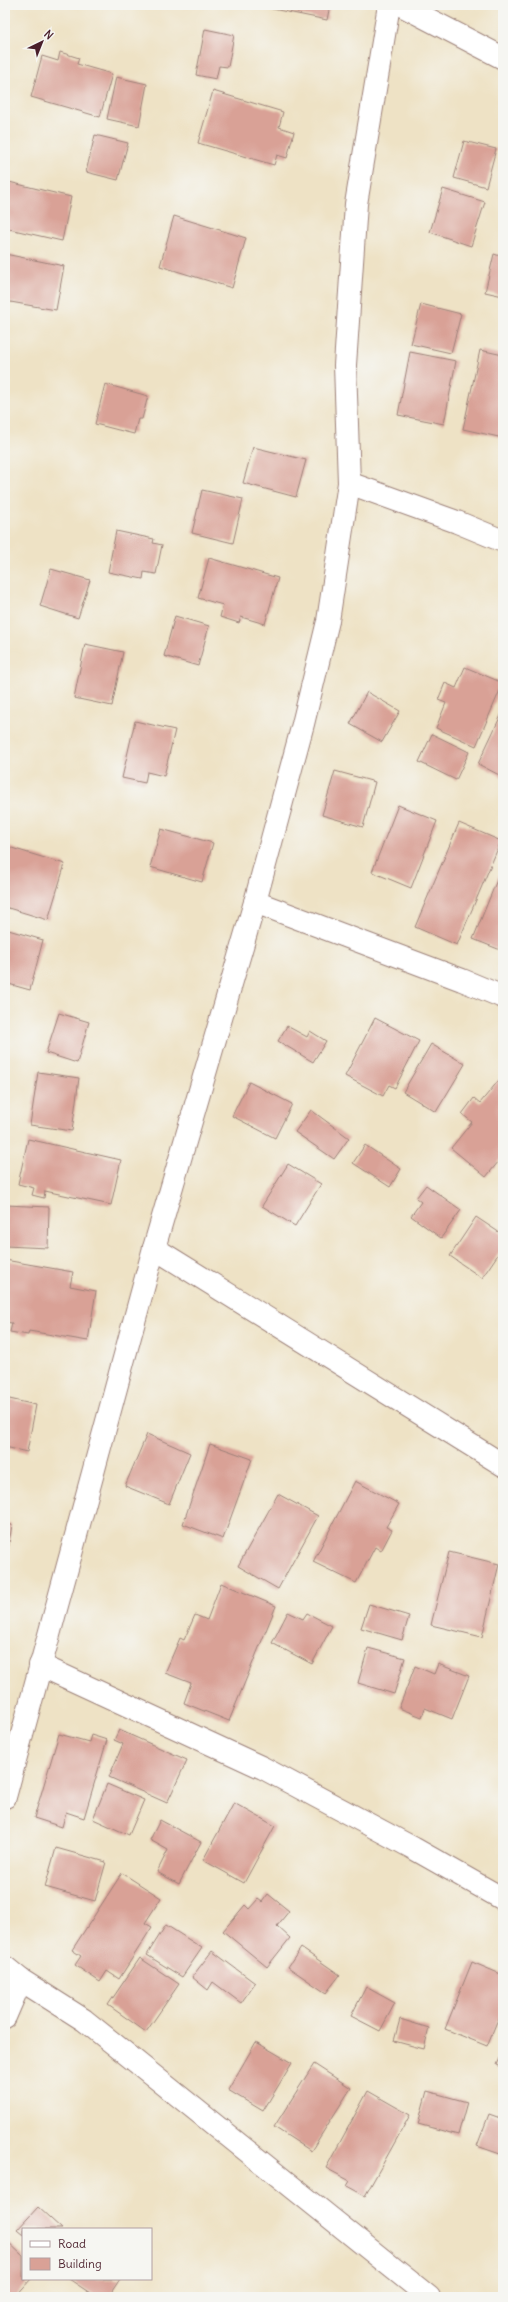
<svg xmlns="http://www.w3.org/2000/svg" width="508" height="2302" font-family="Delius,sans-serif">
<rect width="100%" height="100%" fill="#f6f6f2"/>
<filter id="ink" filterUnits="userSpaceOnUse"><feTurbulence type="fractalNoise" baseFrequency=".025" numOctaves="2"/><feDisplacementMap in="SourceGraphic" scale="8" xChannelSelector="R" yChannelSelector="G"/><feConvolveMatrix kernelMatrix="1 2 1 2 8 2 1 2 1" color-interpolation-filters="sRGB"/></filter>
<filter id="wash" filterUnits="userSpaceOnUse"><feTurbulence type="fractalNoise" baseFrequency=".012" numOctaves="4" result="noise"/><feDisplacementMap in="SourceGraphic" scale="16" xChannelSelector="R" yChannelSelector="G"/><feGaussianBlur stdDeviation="0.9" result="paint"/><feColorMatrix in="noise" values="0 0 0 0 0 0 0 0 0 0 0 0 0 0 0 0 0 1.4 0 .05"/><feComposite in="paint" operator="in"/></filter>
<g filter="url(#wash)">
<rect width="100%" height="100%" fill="#eee2c5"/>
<g id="blocks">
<g fill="#d9a196">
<polygon points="263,5 330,5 327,20 263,7"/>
<polygon points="205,29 234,35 228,67 219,66 216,79 196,75"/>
<polygon points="60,52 79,58 77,64 112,74 100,117 31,97 42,56 58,61"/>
<polygon points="116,77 147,84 139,126 107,119"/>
<polygon points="213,91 283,112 279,127 294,132 287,158 277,155 274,165 198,143"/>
<polygon points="95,135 128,143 118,180 86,172"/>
<polygon points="464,141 496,149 486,187 454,178"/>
<polygon points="5,181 71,197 62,241 5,228"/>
<polygon points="443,189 485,202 471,246 430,232"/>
<polygon points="174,216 246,238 232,288 160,266"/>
<polygon points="5,254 64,266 56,310 5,301"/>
<polygon points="494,254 503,257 503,296 485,292"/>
<polygon points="421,304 461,314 451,353 411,344"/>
<polygon points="480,350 503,355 503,438 463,429"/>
<polygon points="410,352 456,361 444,424 398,415"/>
<polygon points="105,384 148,396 142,419 138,419 134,434 95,424"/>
<polygon points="253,447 306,460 296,497 243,483"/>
<polygon points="202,490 243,499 233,543 192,533"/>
<polygon points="116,531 154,539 153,543 162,545 156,574 144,572 143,579 108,572"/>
<polygon points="209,558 278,578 265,624 241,617 239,623 220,617 223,605 198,598"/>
<polygon points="51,569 90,580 78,618 40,606"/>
<polygon points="175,616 209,626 198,666 164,656"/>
<polygon points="85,644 123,652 112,706 74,698"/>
<polygon points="465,667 503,683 476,746 436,728 446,703 438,700 445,683 456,688"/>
<polygon points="367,692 400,711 382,742 350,724"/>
<polygon points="503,711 503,777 478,764"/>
<polygon points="135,721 175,730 164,776 147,772 145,783 122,778"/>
<polygon points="432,734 469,752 456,780 419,762"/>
<polygon points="335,771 375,782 363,827 322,815"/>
<polygon points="398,805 437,821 411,888 372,872"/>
<polygon points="459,823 501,841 457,945 415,927"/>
<polygon points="161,829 213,843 202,882 150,867"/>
<polygon points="5,846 65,864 48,920 5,907"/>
<polygon points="503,865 503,951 473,939"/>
<polygon points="5,929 43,940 30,990 5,983"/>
<polygon points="59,1013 89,1022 77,1063 46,1053"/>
<polygon points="375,1018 419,1041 395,1088 389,1085 383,1096 345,1076"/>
<polygon points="287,1026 307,1037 310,1031 326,1041 313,1062 278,1041"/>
<polygon points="431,1044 465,1064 436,1112 403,1092"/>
<polygon points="38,1072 79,1078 72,1131 30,1125"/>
<polygon points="499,1080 503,1084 503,1156 486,1177 451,1148 472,1122 462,1114 474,1098 480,1103"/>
<polygon points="249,1082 292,1104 275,1138 232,1116"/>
<polygon points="311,1110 349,1138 334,1159 295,1132"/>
<polygon points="28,1139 121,1160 111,1205 45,1191 44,1198 32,1195 34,1188 18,1184"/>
<polygon points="365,1145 401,1169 390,1187 353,1163"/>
<polygon points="288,1164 321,1184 295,1226 262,1206"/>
<polygon points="426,1185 461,1210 441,1238 411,1216 421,1202 416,1198"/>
<polygon points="6,1205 49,1207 48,1248 5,1246"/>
<polygon points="476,1217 503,1235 503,1247 482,1278 450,1256"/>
<polygon points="5,1260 73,1272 70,1286 96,1291 88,1341 29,1331 28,1335 10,1332 12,1323 5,1322"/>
<polygon points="5,1398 36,1405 27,1452 5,1447"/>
<polygon points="147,1434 190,1453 169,1504 125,1486"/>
<polygon points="210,1444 252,1459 223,1539 183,1524"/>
<polygon points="355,1481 399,1504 386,1527 392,1530 381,1551 375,1547 356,1583 313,1562"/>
<polygon points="278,1494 318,1516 278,1589 238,1566"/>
<polygon points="5,1523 12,1525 6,1562 5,1562"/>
<polygon points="449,1552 499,1564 482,1637 431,1625"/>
<polygon points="221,1583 276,1606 229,1721 184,1703 191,1683 165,1673 180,1638 184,1640 195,1615 207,1620"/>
<polygon points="369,1604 409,1616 402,1640 361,1628"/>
<polygon points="288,1612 303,1619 307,1613 332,1626 312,1664 272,1643"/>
<polygon points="368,1648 405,1658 394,1694 358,1683"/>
<polygon points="438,1664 469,1676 452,1719 425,1708 422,1717 399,1708 415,1666 434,1674"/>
<polygon points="119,1730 187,1760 167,1803 109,1777 123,1744 114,1740"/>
<polygon points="59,1734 89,1742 91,1735 107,1740 84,1818 66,1812 62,1827 34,1818"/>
<polygon points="107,1784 144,1800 129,1835 93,1819"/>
<polygon points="234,1803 275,1826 244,1883 203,1860"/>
<polygon points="160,1820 201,1842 179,1884 157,1872 168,1850 150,1840"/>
<polygon points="56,1848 106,1862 95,1901 45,1887"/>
<polygon points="122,1873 161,1898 145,1923 152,1927 119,1979 107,1971 100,1982 75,1965 81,1956 72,1950"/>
<polygon points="268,1894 289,1911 277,1926 290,1938 267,1967 223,1931 245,1905 249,1909 258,1899 262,1902"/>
<polygon points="166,1925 202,1948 182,1977 147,1955"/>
<polygon points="301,1948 340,1975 326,1993 288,1967"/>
<polygon points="212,1951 255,1983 241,2003 213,1982 208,1990 192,1977"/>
<polygon points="140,1958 179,1984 146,2032 108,2005"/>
<polygon points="472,1962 503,1975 503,2018 502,2021 498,2019 487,2046 445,2029"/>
<polygon points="366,1987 395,2003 380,2031 351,2016"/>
<polygon points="400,2019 429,2028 424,2049 394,2041"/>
<polygon points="256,2042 292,2063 263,2111 228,2090"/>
<polygon points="503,2051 503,2068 497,2065"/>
<polygon points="314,2064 351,2088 311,2151 274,2127"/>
<polygon points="368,2091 410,2115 365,2196 347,2186 350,2181 326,2168"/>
<polygon points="427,2091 467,2102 458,2135 418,2124"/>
<polygon points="489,2114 503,2119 503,2155 477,2146"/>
<polygon points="38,2207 62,2229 23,2229 23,2235 17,2230"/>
<polygon points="5,2239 23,2256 23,2279 31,2279 15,2297 5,2297"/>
<polygon points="69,2279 120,2279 108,2297 96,2297"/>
</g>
</g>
</g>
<g filter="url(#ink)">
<use href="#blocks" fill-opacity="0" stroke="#9c8078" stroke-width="1"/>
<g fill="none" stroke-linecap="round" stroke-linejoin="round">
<g stroke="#9c8078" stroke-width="24">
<g id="minor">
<polyline points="401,5 503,58"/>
<polyline points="349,483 457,522 503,541"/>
<polyline points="255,902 462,980 503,997"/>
<polyline points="154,1248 503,1465"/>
<polyline points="40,1665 263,1768 413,1848 503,1899"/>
<polyline points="5,1797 154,1248 255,902 303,724 328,621 349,483 345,365 356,204 389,5"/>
<polyline points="5,1967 21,1980 84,2020 429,2297"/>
<polyline points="5,2017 21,1980"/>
</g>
</g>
<use href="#minor" stroke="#fff" stroke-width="22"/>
</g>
</g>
<rect width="508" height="2302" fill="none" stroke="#f6f6f2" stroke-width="20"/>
<rect x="22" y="2228" width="130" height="52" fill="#f6f6f2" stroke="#b1a0a2"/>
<rect x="30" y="2241" width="20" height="6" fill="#ffffff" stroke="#b1a0a2"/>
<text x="58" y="2248" font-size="12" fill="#4a1f2b">Road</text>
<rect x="30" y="2258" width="20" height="12" fill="#d9a196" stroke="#b1a0a2"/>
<text x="58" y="2268" font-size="12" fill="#4a1f2b">Building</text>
<g transform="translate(42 42) rotate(43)" stroke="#f6f6f2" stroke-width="3" paint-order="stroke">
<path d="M0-3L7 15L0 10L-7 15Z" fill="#4a1f2b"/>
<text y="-6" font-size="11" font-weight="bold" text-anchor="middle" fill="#4a1f2b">N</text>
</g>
</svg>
